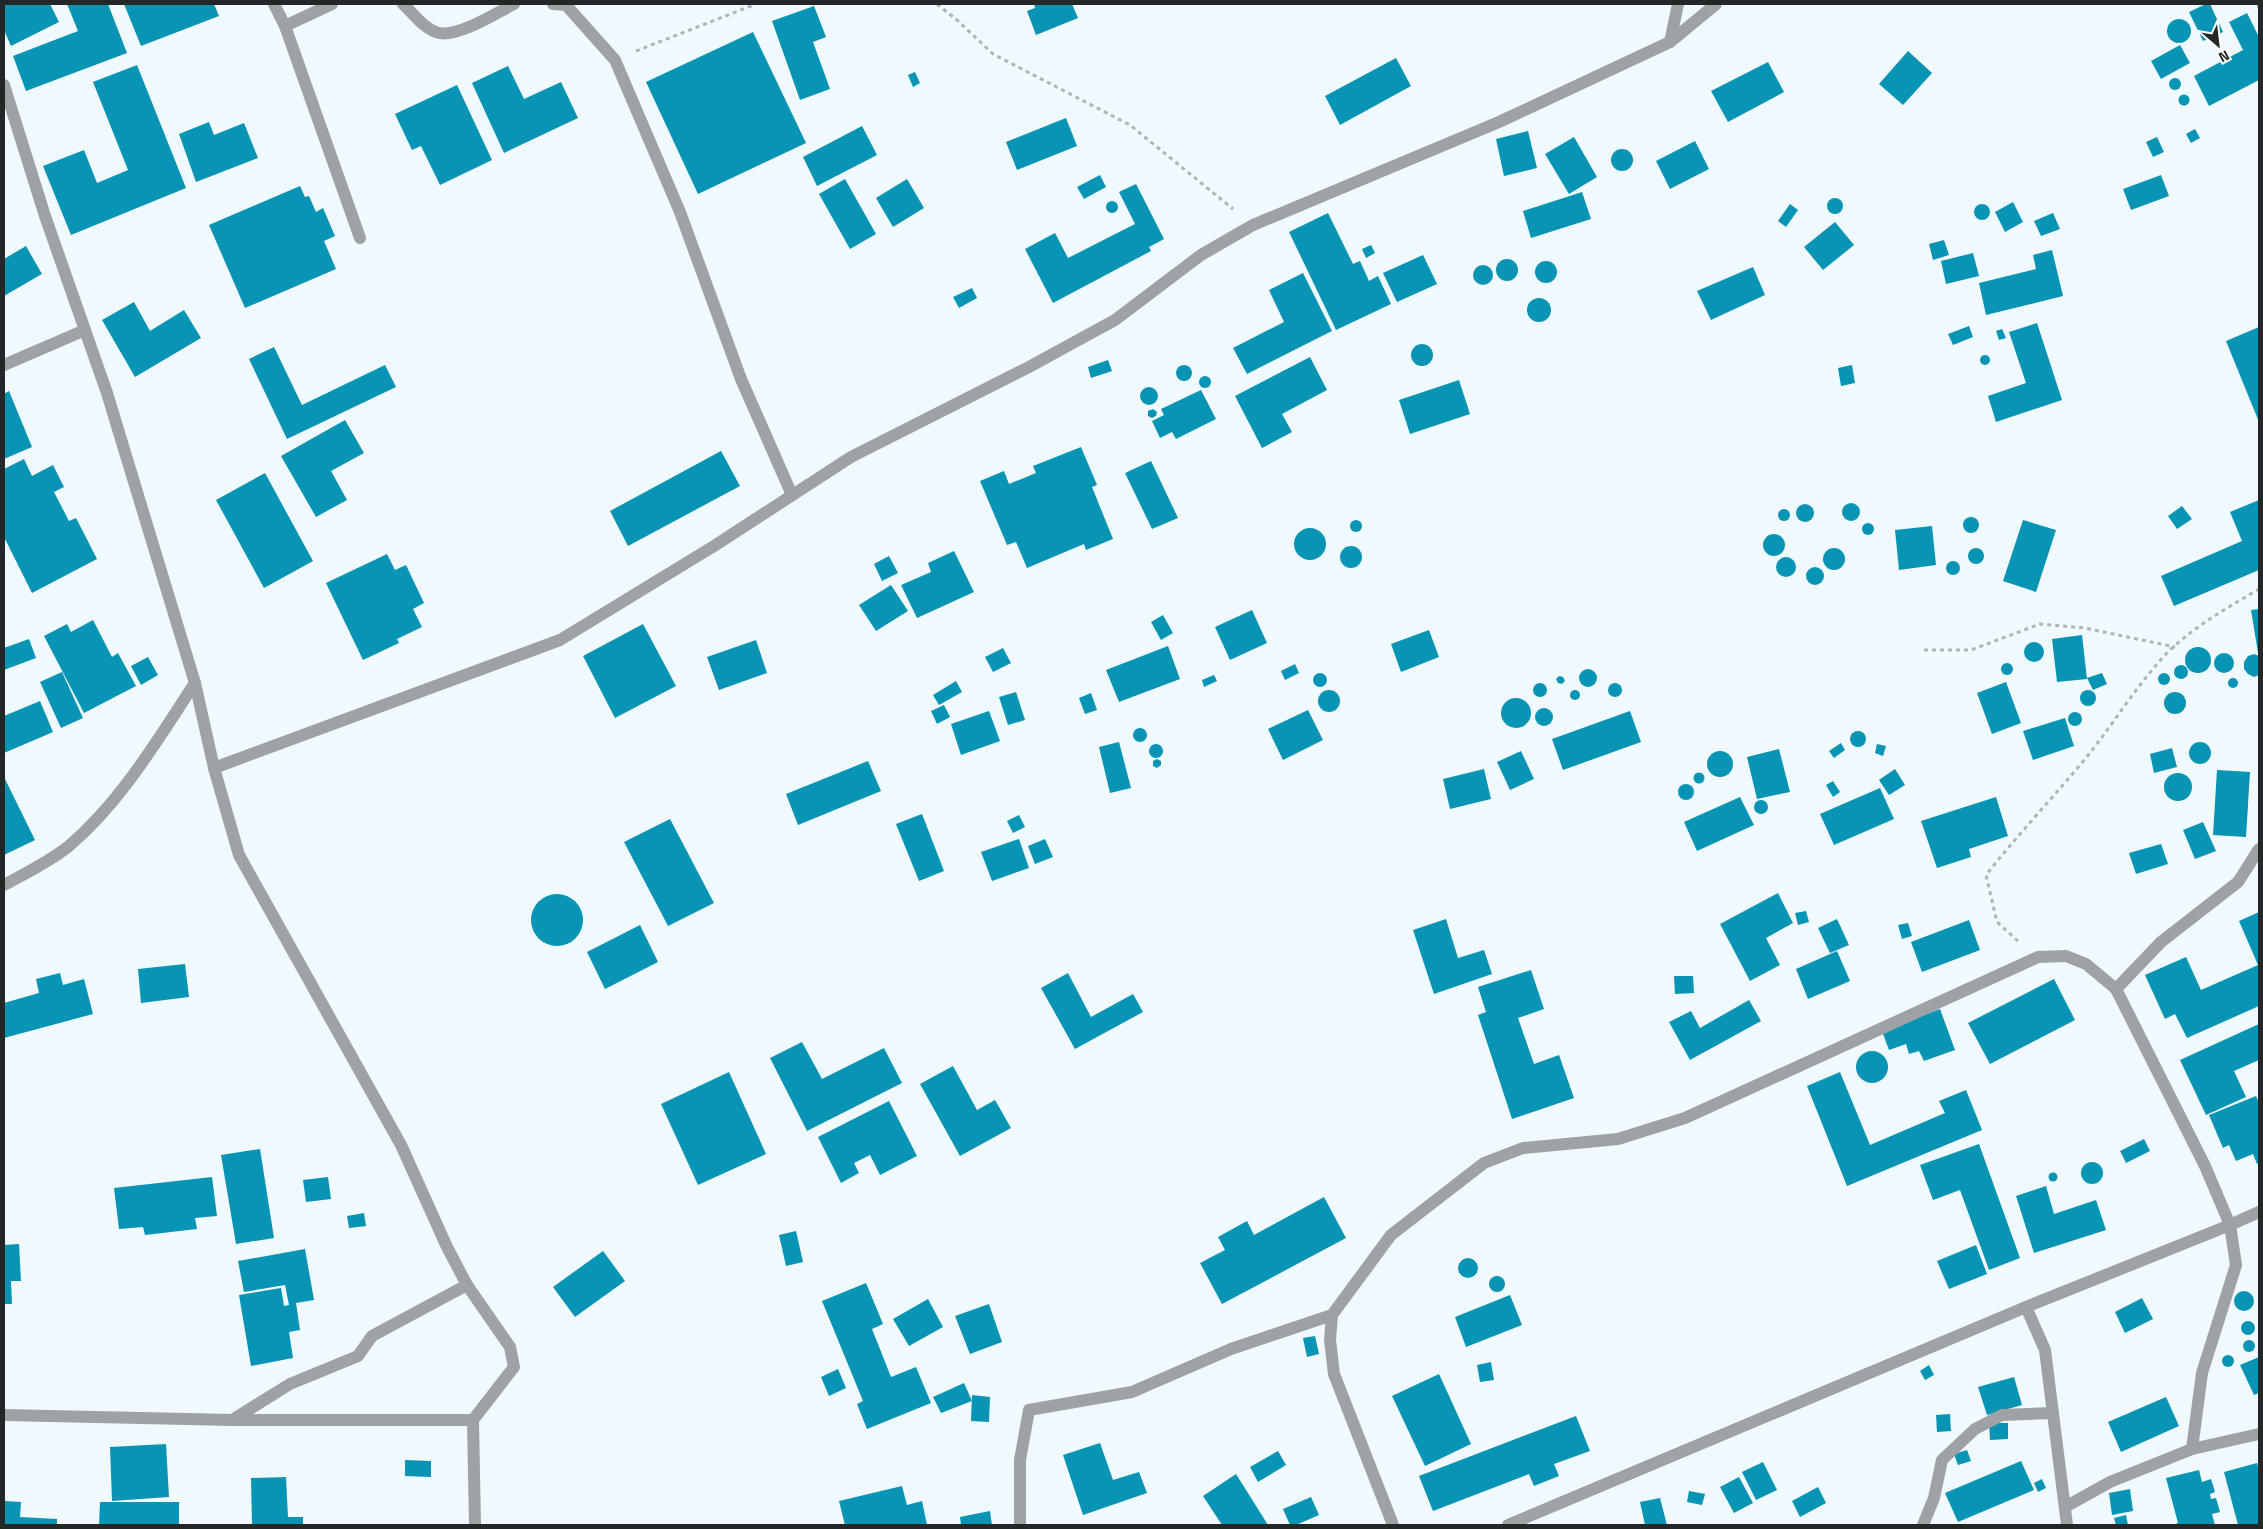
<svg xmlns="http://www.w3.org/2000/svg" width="2263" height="1529" font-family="'Titillium Web',sans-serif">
<rect width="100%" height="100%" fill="#f0f9fd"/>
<g fill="#0894b4">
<polygon points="4,4 50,4 59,22 11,46 4,30"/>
<polygon points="67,4 108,4 127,53 26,91 13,56 78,31"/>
<polygon points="124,4 214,4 219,16 141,46"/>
<polygon points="1034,4 1072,4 1078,18 1036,35 1027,11 1035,8"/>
<polygon points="2206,4 2210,4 2223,32 2203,41 2189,12"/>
<polygon points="814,6 826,37 813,42 830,89 800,100 772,21"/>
<polygon points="2247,13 2259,37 2259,80 2209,106 2194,76 2243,50 2229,22"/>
<circle cx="2179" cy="31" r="12"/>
<polygon points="753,32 806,143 698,194 646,82"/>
<polygon points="2180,45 2190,63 2161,79 2151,61"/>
<polygon points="1908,51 1932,73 1903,105 1879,84"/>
<polygon points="1396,58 1411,86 1340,125 1325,96"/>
<polygon points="1768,62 1784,92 1728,122 1711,91"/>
<polygon points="137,65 186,188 71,235 43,166 84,150 97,183 128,170 93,82"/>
<polygon points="508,66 524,99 561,82 578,118 504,153 472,83"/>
<polygon points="915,72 920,83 913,87 908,75"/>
<circle cx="2175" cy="84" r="6"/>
<polygon points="457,85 492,160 440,185 421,146 412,150 395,114"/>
<circle cx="2184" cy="100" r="5.5"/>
<polygon points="1066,118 1077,146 1017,170 1006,142"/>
<polygon points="209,122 214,135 244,123 258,158 196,182 179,134"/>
<polygon points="862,126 877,155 817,186 803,157"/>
<polygon points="2195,129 2200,138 2191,143 2186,134"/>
<polygon points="1528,131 1537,168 1504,176 1496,139"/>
<polygon points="1574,137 1597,177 1569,194 1545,154"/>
<polygon points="2157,137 2164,152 2153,157 2146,142"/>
<polygon points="1695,141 1709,169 1670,189 1656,161"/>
<circle cx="1622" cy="160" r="11"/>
<polygon points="1100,175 1106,187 1084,199 1077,187"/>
<polygon points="2161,175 2169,196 2131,210 2123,189"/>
<polygon points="845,179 876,234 850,249 819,194"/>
<polygon points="907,179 924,208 893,227 876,198"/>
<polygon points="1136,184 1164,239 1149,247 1151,251 1053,303 1025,249 1055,233 1068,258 1135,224 1119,192"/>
<polygon points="300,186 305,197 309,196 316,212 323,208 335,236 324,241 336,269 245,308 209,225"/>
<polygon points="1582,192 1591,219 1531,238 1523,211"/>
<circle cx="1835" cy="206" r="8"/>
<circle cx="1112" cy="207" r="6"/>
<polygon points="2013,202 2023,222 2005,232 1995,212"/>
<polygon points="1790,204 1798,210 1786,227 1778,221"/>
<circle cx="1982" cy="212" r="8"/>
<polygon points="1328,213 1353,264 1360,261 1369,281 1378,276 1391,304 1336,330 1289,232"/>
<polygon points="2053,213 2060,229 2041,236 2034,221"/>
<polygon points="1835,222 1854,245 1823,270 1804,247"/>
<polygon points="1944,240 1949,255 1933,260 1929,244"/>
<polygon points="1371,245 1375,253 1366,258 1362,249"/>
<polygon points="26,246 42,274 4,296 4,259"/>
<polygon points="2052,250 2063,296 1986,315 1979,283 2036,269 2033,255"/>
<polygon points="1973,253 1979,276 1946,284 1941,261"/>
<polygon points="1423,255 1437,284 1397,302 1383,273"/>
<circle cx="1507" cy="270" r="11"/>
<circle cx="1546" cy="272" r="11"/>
<circle cx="1483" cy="275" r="10"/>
<polygon points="1753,267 1765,295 1711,320 1697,291"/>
<polygon points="1303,273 1332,331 1247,374 1233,348 1284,322 1269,290"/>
<polygon points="972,288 977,298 959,308 953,297"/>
<circle cx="1539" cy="310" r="12"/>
<polygon points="134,302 150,331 184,310 201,338 135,377 102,320"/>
<polygon points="2037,323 2062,400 1996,422 1988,396 2026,383 2009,332"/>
<polygon points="1969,326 1973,337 1953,345 1948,334"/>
<polygon points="2259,327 2259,422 2226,341"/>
<polygon points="2002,329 2006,338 1999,340 1996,331"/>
<circle cx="1422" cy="355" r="11"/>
<polygon points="274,347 302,405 385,365 396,387 287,439 249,359"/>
<circle cx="1985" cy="360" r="5"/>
<polygon points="1310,357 1327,390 1282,414 1292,432 1262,448 1235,396"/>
<polygon points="1108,360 1112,371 1091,378 1088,367"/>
<polygon points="1852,365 1855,383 1841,386 1838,368"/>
<circle cx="1184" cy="373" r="8"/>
<circle cx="1205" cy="382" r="6"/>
<polygon points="1459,380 1470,414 1410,434 1399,400"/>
<circle cx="1149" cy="396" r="9"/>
<polygon points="1201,390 1216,419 1176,439 1172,432 1160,438 1152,421 1164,415 1161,409"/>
<polygon points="9,391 32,447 4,459 4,394"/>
<polygon points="1153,409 1157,412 1156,416 1152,418 1148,416 1148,411"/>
<polygon points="345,420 364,453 331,471 347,500 316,517 281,456"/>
<polygon points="1081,447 1097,485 1092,487 1113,539 1086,550 1084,544 1027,568 1016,542 1007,545 980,481 1004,471 1009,484 1036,473 1033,466"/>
<polygon points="721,451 740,486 628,546 610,511"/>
<polygon points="24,459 32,476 53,465 64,487 54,492 69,521 76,518 97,559 32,593 4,537 4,469"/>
<polygon points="1151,461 1178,518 1152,529 1125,473"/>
<polygon points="265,473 313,561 264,588 216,500"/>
<polygon points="2259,500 2259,570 2174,606 2161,576 2242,541 2230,512"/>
<circle cx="1851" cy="512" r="9"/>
<circle cx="1805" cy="513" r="9"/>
<polygon points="2182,506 2192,519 2177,529 2168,516"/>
<circle cx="1784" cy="515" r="6"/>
<circle cx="1971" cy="525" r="8"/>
<circle cx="1356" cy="526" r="6"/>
<polygon points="2023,520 2056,530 2036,592 2003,581"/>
<circle cx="1868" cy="529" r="6"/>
<polygon points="1932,526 1936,565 1899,570 1895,530"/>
<circle cx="1310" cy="544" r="16"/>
<circle cx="1774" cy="545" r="11"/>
<circle cx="1351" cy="557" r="11"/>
<circle cx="1976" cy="556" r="8"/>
<circle cx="1834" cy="559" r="11"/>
<polygon points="954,551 974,592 917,618 901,585 931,572 928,563"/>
<polygon points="387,554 395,570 406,565 424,603 413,609 422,627 397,639 399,643 363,660 326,583"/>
<polygon points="889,556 898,573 882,581 874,564"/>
<circle cx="1786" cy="567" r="10"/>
<circle cx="1953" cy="568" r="7"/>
<circle cx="1815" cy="576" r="9"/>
<polygon points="891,585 908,611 876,631 859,605"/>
<polygon points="2259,609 2259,653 2258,653 2251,610"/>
<polygon points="1252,610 1267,643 1230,660 1215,627"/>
<polygon points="1163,615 1173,633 1161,640 1151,622"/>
<polygon points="93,620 112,657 118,653 136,686 84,713 44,636 67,624 71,632"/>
<polygon points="643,624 676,686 615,718 583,656"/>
<polygon points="1429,630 1439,657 1401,672 1391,644"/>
<polygon points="2082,635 2087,679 2057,682 2052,639"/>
<polygon points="29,639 36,658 4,670 4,648"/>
<polygon points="756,640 767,673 719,690 707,657"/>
<circle cx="2034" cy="652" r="10"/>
<polygon points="1168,646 1180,679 1119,702 1106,670"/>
<circle cx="2198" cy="660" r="13"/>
<polygon points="1003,648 1011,663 993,672 985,657"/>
<circle cx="2224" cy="663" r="10"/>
<polygon points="2254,654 2259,656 2259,675 2254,677 2248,674 2244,669 2244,662 2248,656"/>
<polygon points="148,657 158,675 141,685 131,666"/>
<circle cx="2007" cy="669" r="6"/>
<polygon points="1295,664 1299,673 1285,680 1281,671"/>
<circle cx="2181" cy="672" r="7"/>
<circle cx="1588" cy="678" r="9"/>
<polygon points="62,672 83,718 61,728 40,682"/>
<circle cx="2164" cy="679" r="6"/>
<polygon points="2102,673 2107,684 2093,690 2087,678"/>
<circle cx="1320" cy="680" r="7"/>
<polygon points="1214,675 1217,681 1204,687 1202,680"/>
<polygon points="1559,676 1563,677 1565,681 1562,684 1558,683 1556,679"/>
<circle cx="2233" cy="683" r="5"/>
<polygon points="956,681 962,692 939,705 933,695"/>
<polygon points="2006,682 2021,723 1992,734 1977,693"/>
<circle cx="1615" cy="690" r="7"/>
<circle cx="1540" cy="690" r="7"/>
<circle cx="2088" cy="698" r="8"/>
<circle cx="1575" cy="695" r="5"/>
<circle cx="1329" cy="701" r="11"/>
<circle cx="2175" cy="703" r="11"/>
<polygon points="1016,692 1025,720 1008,725 999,697"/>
<polygon points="1091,693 1097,710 1085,714 1079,698"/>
<circle cx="1516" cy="713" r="15"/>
<polygon points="40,701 53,732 4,753 4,716"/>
<polygon points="944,705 950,717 937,724 931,711"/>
<circle cx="1544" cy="717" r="9"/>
<polygon points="1308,710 1323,740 1283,760 1268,729"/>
<polygon points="989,711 1000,741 961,755 951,724"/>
<polygon points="1630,711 1641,742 1563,770 1552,739"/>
<circle cx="2075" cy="719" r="7"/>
<polygon points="2065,718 2074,746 2033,760 2023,731"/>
<circle cx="1140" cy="735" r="7"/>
<circle cx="1858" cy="739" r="8"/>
<polygon points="1119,742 1131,788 1110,793 1099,747"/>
<circle cx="2200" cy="753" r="11"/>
<polygon points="1841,743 1845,750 1834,758 1829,751"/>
<circle cx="1156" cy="751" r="7"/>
<polygon points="1877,744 1886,746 1883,756 1875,753"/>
<polygon points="2172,748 2177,767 2154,773 2150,754"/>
<polygon points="1779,749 1790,792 1757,799 1747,757"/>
<polygon points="1521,751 1534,779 1510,790 1497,762"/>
<circle cx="1720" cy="764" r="13"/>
<polygon points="1157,759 1161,761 1161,765 1157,768 1153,766 1153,761"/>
<polygon points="868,761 881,791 798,825 786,794"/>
<polygon points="1484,769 1491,799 1450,809 1443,779"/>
<polygon points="1895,769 1905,785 1889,795 1879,780"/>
<polygon points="2217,770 2250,772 2246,837 2213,835"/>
<circle cx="1699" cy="778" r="5.5"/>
<circle cx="2178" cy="787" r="14"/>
<polygon points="4,777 35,840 4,855"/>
<polygon points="1833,781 1840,792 1833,797 1826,785"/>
<circle cx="1686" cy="792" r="8"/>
<polygon points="1880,788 1894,819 1834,845 1820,814"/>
<polygon points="1740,797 1754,825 1697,851 1684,822"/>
<polygon points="1996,797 2008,836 1969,849 1971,857 1937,868 1921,821"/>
<circle cx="1761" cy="807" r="7"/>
<polygon points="922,814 944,871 919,881 896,824"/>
<polygon points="1019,815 1025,827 1013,833 1007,821"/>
<polygon points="670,819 714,903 668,926 624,842"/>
<polygon points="2203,822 2216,851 2195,859 2183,830"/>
<polygon points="1019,839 1029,868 992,881 981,852"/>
<polygon points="1045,839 1053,857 1035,864 1028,846"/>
<polygon points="2161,844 2168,864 2136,874 2129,853"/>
<polygon points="1778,893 1793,923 1766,938 1780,965 1750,981 1720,924"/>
<circle cx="557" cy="920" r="26"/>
<polygon points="1806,911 1809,922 1798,925 1795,913"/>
<polygon points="2259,912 2259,1006 2187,1038 2175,1014 2165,1019 2145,975 2186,957 2201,990 2258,965 2239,921"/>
<polygon points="1446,919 1458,958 1484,950 1492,974 1434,994 1413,930"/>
<polygon points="1837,919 1849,945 1830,953 1818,928"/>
<polygon points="1969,920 1980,950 1922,972 1911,942"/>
<polygon points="1908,923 1912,936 1902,939 1898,925"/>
<polygon points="640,925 658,962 605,989 587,952"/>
<polygon points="1837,951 1850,981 1808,999 1796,969"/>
<polygon points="185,964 189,997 141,1003 138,969"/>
<polygon points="1531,970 1544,1009 1518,1018 1534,1064 1559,1055 1574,1098 1512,1119 1478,1015 1486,1012 1478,987"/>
<polygon points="60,973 63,985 84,979 93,1014 4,1038 4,1003 39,993 36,979"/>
<polygon points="1068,973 1091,1017 1133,994 1143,1012 1075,1049 1041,988"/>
<polygon points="1674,976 1693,976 1694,993 1675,994"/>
<polygon points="2054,979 2075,1020 1990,1064 1968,1023"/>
<polygon points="1749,1000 1761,1021 1690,1060 1669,1022 1691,1011 1700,1028"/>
<polygon points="1940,1009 1955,1050 1924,1061 1919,1051 1909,1054 1906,1044 1889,1050 1882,1031"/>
<polygon points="2259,1024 2259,1060 2234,1071 2246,1097 2206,1115 2180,1060"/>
<polygon points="802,1042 822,1079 884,1048 902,1083 807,1131 770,1058"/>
<circle cx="1872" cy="1067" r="16"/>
<polygon points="953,1066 977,1110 995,1100 1011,1128 960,1156 920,1084"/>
<polygon points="729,1072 766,1154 698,1185 661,1104"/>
<polygon points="1840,1072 1870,1145 1945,1113 1939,1101 1966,1090 1982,1130 1847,1186 1807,1086"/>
<polygon points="2256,1096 2259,1103 2259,1163 2257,1164 2253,1154 2236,1161 2229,1145 2223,1148 2209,1115"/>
<polygon points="889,1101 917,1156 880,1175 870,1155 854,1163 859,1173 841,1183 818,1137"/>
<polygon points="2144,1139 2150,1151 2126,1163 2120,1151"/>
<polygon points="1979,1144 2020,1258 1989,1270 1960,1190 1933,1200 1920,1165"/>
<polygon points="260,1149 274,1238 236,1244 221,1155"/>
<circle cx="2092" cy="1173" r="11"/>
<circle cx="2053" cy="1177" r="4.5"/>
<polygon points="212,1177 217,1216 195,1218 197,1229 145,1235 143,1227 119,1229 114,1188"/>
<polygon points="328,1177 331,1199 306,1202 303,1180"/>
<polygon points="2046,1186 2054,1214 2096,1200 2106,1230 2034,1253 2016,1196"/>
<polygon points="1324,1197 1346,1238 1222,1304 1200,1263 1225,1250 1218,1237 1247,1221 1254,1235"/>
<polygon points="364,1213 366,1226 349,1228 347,1216"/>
<polygon points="796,1231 803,1262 786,1266 779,1235"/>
<polygon points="19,1244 21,1281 11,1281 12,1304 4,1304 4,1245"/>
<polygon points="1976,1245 1987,1274 1949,1289 1937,1261"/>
<polygon points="305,1249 314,1300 296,1303 300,1330 289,1332 293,1358 251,1366 239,1295 281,1288 284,1306 289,1305 285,1285 244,1292 238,1261"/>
<polygon points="603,1251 625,1281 575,1317 553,1287"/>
<circle cx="1468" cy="1268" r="10"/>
<circle cx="1497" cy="1284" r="8"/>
<polygon points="866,1283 883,1324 872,1329 891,1377 916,1367 931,1403 867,1429 857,1404 863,1401 822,1301"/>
<circle cx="2244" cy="1301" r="10"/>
<polygon points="1510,1295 1522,1325 1466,1347 1455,1317"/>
<polygon points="2142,1298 2153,1319 2125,1333 2115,1312"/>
<polygon points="928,1299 943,1327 909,1346 893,1319"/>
<polygon points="989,1304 1002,1342 970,1354 955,1316"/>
<circle cx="2248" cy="1328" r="7"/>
<polygon points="1315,1336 1319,1354 1307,1357 1303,1338"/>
<circle cx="2249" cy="1346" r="6"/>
<circle cx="2228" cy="1361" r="6"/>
<polygon points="2259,1357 2259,1393 2254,1395 2240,1365"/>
<polygon points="1491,1362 1494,1380 1480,1382 1477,1365"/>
<polygon points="1929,1365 1934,1375 1925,1380 1920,1371"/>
<polygon points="838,1369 846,1388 829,1396 821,1377"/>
<polygon points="1439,1374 1471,1444 1425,1466 1392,1396"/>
<polygon points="2014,1377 2022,1405 1987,1415 1978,1387"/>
<polygon points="964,1383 972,1401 941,1413 933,1397"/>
<polygon points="972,1395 990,1397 989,1422 971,1421"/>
<polygon points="2166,1397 2179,1426 2121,1452 2108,1422"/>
<polygon points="1950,1414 1951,1431 1937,1432 1936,1415"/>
<polygon points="1576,1416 1590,1451 1554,1464 1559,1476 1534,1486 1529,1474 1433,1511 1419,1476"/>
<polygon points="1989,1423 2008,1423 2008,1439 1990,1440"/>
<polygon points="1100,1443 1113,1480 1139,1472 1147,1493 1083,1515 1063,1455"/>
<polygon points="166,1444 169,1497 112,1501 110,1447"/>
<polygon points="1967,1450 1971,1461 1958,1465 1954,1454"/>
<polygon points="1278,1451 1286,1465 1258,1482 1250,1467"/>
<polygon points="405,1460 431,1461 431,1477 405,1476"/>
<polygon points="2021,1461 2034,1490 1958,1522 1945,1493"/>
<polygon points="1763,1462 1777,1490 1756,1500 1742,1472"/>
<polygon points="2257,1463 2259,1470 2259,1525 2238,1525 2224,1472"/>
<polygon points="2199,1470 2202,1482 2211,1479 2215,1492 2210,1494 2211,1499 2216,1498 2220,1512 2212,1514 2215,1525 2173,1525 2178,1523 2166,1478"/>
<polygon points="1236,1474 1268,1525 1222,1525 1203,1496"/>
<polygon points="286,1477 288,1517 303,1517 303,1525 252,1525 251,1478"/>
<polygon points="1739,1477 1753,1503 1734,1513 1720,1487"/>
<polygon points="2042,1479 2046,1488 2038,1492 2034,1483"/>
<polygon points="902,1486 907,1505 922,1501 927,1525 845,1525 839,1501"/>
<polygon points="1818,1487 1826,1503 1800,1517 1792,1501"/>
<polygon points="2130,1489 2133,1511 2112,1515 2109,1493"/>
<polygon points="1689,1491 1705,1494 1702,1505 1687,1502"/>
<polygon points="1311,1497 1319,1515 1296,1525 1290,1525 1283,1509"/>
<polygon points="1660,1498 1667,1525 1645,1525 1640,1502"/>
<polygon points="4,1501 21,1502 20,1517 57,1519 57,1525 4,1525"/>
<polygon points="100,1502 179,1502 179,1525 99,1525"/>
<polygon points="990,1511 992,1525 961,1525 960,1517"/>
<polygon points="2126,1515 2128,1525 2116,1525 2114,1518"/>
</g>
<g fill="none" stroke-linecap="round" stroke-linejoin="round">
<g stroke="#aeb5b8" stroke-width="3" stroke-dasharray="4 4" stroke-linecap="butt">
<polyline points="937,4 957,20 993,54 1130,125 1233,209"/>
<polyline points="2258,4 2259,8"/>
<polyline points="636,51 756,4"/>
<polyline points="1924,650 1971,650 2040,624 2085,628 2175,647"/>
<path d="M2018 941 1997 922 1986 875C2016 837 2049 802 2080 765 2110 730 2134 688 2166 654 2193 627 2227 608 2259 589"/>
</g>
<g stroke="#9ea2a4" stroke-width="12">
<polyline points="274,4 285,26 360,238"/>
<path d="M403 4C413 13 425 30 439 33 459 37 496 13 514 4"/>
<polyline points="553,4 566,5 615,60 680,212 741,379 792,495"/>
<polyline points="285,26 332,4"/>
<polyline points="1670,42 1678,4"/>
<polyline points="4,85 45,216 107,393 195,683 214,768 239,855 401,1145 447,1247 467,1285 510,1347 514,1367 473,1420 475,1525"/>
<polyline points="4,365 85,330"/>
<polyline points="214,768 560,640 714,546 851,457 1029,367 1115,320 1201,255 1253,225 1499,122 1670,42 1716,4"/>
<path d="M4 885C26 873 49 862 69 846 122 801 157 740 195 683"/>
<polyline points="2116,989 2161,942 2238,882 2259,849"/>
<polyline points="2026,1307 2045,1350 2067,1525"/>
<polyline points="4,1415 232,1420 473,1420"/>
<polyline points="232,1420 290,1384 358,1356 372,1336 467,1285"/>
<polyline points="2065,1507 2110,1482 2192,1449 2259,1434"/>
<polyline points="1020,1525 1020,1460 1029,1410 1132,1392 1231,1349 1332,1315"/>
<polyline points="1393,1525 1334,1374 1330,1340 1332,1315 1391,1235 1484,1163 1523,1148 1618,1139 1685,1118 2038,957 2066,956 2086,964 2116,989 2205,1166 2230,1225 2259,1212"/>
<polyline points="1508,1525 2026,1307 2230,1225 2236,1265 2202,1373 2192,1449"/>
<polyline points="1923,1525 1934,1498 1942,1460 1975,1429 2002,1415 2053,1413"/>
</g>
</g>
<rect width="2263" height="1529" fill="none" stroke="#232728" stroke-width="10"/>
<g transform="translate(2218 45) rotate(152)" stroke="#ffffff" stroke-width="4" paint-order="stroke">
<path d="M0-4L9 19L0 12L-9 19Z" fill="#232728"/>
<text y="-8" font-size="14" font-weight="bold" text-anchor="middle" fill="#232728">N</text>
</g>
</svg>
